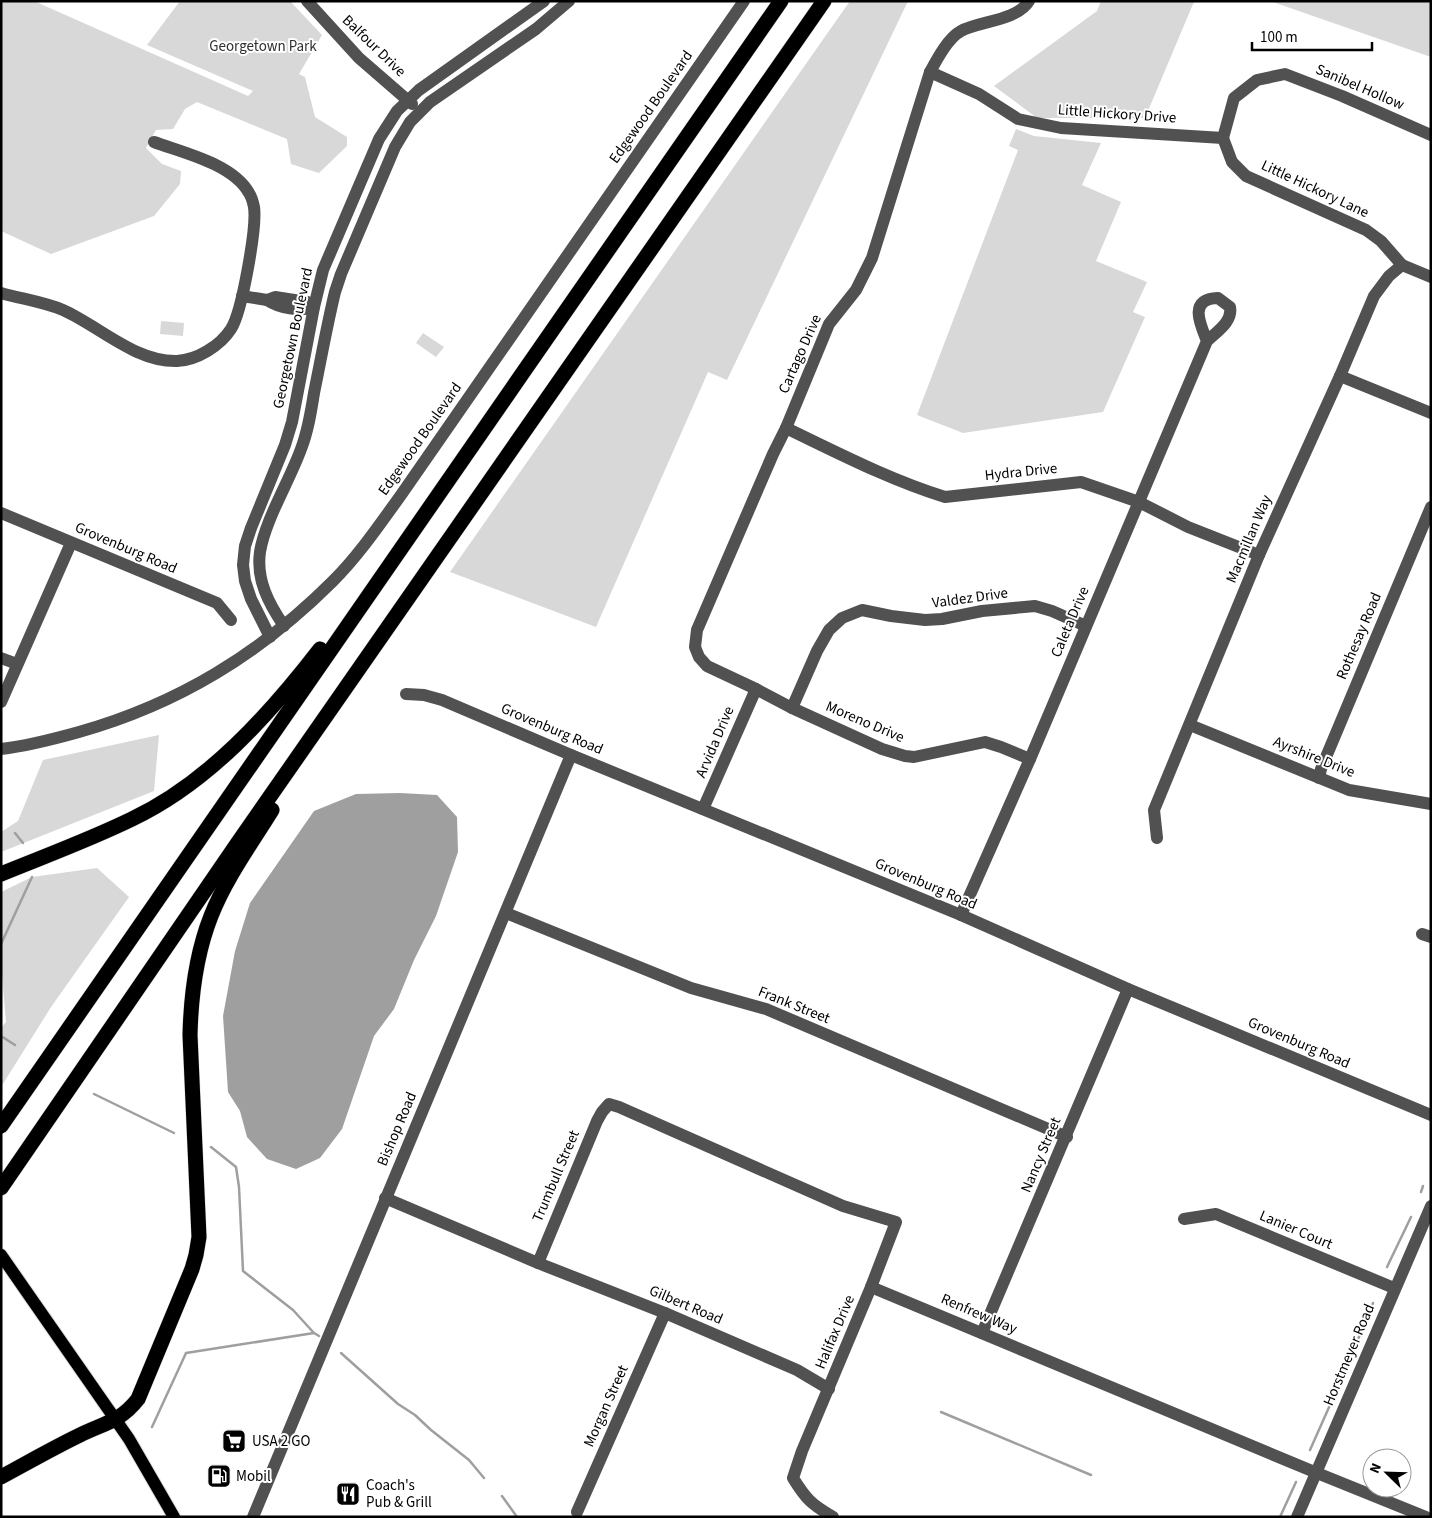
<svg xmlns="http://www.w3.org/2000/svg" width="1432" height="1518" font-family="'Source Sans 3',sans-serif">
<rect width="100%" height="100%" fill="#fff"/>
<g fill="#d8d8d8">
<polygon points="1,1 34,1 248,96 253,91 147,45 180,1 290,1 322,35 299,74 305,77 315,117 347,137 347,146 319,173 291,164 287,139 197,102 185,109 173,129 156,130 146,148 162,164 181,171 180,184 154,216 51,254 1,231"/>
<polygon points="850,1 908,1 727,380 708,372 596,627 450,572"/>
<polygon points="1101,1 1196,1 1193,4 1145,118 1037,118 994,86 1097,11"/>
<polygon points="1270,1 1431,1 1431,57 1428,56"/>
<polygon points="1016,129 1034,136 1101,143 1082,185 1121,202 1096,261 1147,282 1133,312 1145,317 1103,412 963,433 917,415 1018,150 1009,146"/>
<polygon points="161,321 184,323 183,336 160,334"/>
<polygon points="423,333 444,347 436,357 416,343"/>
<polygon points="159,735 154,791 1,852 1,832 18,821 43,760"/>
<polygon points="97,868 129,897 51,1007 1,1087 1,1028 6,1022 1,963 1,892 32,877"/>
</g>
<polygon fill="#9f9f9f" points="400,793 437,795 457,817 458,852 436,916 414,960 394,1009 374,1036 342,1129 320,1158 296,1169 267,1159 247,1137 240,1111 228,1092 223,1016 235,951 250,903 314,811 356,794"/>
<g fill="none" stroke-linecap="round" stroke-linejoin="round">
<g stroke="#9f9f9f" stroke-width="2.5">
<polyline points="15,833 23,843"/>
<polyline points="1,944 32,877"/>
<polyline points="1,1036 15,1045"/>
<polyline points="94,1094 174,1133"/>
<polyline points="211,1147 236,1167 239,1187 243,1271 293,1310 314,1333 319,1336"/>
<polyline points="1421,1192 1423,1186"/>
<polyline points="1387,1267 1411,1217"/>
<polyline points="341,1353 398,1404 415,1415 431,1430 469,1460 484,1478"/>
<polyline points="1349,1361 1373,1303"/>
<polyline points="941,1412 1091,1475"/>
<polyline points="152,1427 186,1353 314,1333"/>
<polyline points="1310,1450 1330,1405"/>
<polyline points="502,1496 517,1517"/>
<polyline points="1280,1517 1296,1482"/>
</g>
<g stroke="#dbdbdb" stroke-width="14">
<polyline id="major" points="1,1255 129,1439 174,1517"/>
</g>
<g stroke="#dbdbdb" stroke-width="16">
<g id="highway">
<path d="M1 874C45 856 89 840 132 819 208 783 269 715 320 649"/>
<path d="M1 1126C260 750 521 376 781 1"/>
<polyline points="1,1188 239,841 824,1"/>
<path d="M1 1477C27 1463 53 1448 80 1435 104 1423 120 1422 138 1399L192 1269 196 1255 199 1237 190 1035C191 994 196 954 211 916 226 878 251 844 272 810"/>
</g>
</g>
<g stroke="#515151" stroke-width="12">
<polyline points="307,1 359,58 412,104"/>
<path d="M1029 1C1017 21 979 21 961 31 948 38 937 59 930 72L872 258 856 290 829 324 786 428 773 454 697 630 695 647 699 657 707 666 756 689 792 708 882 749 905 756 914 757 985 742 1001 747 1030 759"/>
<polyline points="930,72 979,94 1018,119 1061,128 1223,138"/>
<polyline points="1223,138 1232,162 1246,176 1366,230 1381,241 1402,265 1431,277"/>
<polyline points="1223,138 1234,98 1257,80 1285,74 1342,96 1431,135"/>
<path d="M1 293C22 299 44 302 63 310 99 326 135 362 177 361 197 360 220 346 231 329 242 312 257 227 254 207 253 202 251 196 249 193 233 164 184 153 154 142"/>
<polyline points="242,296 267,300"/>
<path d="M275 297 307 302 314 307C300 312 279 308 267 300Z"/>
<polyline points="1340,376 1431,413"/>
<path d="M786 428C838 453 890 480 945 497L1081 482 1139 502 1188 527 1259 555"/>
<polyline points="1,513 217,603 231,620"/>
<path d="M284 626C269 604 256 580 260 552 265 520 290 480 301 449 308 431 311 412 314 393 321 359 327 325 335 292L341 274 395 147 410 122 430 102 536 29 569 1"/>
<polyline points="270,637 251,599 245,581 243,565 245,546 251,528 285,445 292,422 314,307 323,270 379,139 397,111 419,90 544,1"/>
<polyline points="1,658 17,664"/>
<polyline points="406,694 424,695 442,700 571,755 961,915 1128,989 1431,1115"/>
<polyline points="1,702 71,543"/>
<polyline points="792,708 817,651 829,630 842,618 862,610 891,616 925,620 942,619 982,611 1035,606 1052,611 1086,626"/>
<polyline points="1190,725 1349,790 1431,804"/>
<path d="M1 749C27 746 54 739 79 732 178 704 260 654 333 581 359 555 380 524 401 495L744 1"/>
<polyline points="1319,778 1321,769 1431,507"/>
<polyline points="703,809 756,689"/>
<polyline points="1157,838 1154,810 1259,555 1340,376 1374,296 1389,276 1402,265"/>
<polyline points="506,913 691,988 766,1009 1067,1137"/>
<path d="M961 915 1030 759 1207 341C1216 332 1233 322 1230 307L1218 298C1188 299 1200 324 1207 341"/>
<polyline points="1422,934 1431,937"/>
<polyline points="385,1198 538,1263 665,1313 797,1370 829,1389"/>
<polyline points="1184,1219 1216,1214 1394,1288"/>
<path d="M538 1263 597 1121 602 1112 609 1104 619 1107 843 1206 896 1222 871 1287 802 1451 793 1478C806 1499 811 1504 833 1517"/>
<polyline points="871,1287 1317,1473 1426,1517"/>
<polyline points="982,1333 1128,989"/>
<polyline points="577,1512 665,1313"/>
<polyline points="253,1517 571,755"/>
<polyline points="1297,1517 1431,1206"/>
</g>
<use href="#major" stroke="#000" stroke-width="12"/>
<use href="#highway" stroke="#000" stroke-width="15"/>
</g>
<defs>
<g id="supermarket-square" transform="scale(1.25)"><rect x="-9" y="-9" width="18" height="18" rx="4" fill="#000" stroke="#fff"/><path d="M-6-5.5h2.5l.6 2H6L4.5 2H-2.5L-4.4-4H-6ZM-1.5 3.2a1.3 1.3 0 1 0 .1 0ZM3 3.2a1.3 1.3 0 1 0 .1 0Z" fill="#fff"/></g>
<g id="fuel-square" transform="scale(1.25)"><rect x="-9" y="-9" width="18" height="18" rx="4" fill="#000" stroke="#fff"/><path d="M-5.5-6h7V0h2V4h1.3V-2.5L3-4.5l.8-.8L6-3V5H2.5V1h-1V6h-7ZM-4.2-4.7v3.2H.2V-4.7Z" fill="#fff"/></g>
<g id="restaurant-square" transform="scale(1.25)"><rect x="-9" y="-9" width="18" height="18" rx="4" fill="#000" stroke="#fff"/><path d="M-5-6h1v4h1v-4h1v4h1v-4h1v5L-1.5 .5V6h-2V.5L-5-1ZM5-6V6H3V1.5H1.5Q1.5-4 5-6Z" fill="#fff"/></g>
</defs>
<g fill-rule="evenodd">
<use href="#supermarket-square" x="234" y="1441"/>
<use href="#fuel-square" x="219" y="1476"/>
<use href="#restaurant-square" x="348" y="1494"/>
</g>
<g text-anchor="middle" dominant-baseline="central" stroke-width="4" stroke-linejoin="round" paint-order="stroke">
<g font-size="15" fill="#2f2f2f" stroke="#fff">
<text x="263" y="46">Georgetown Park</text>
</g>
<g font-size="15" fill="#000" stroke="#fff">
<text transform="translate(374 46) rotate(44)">Balfour Drive</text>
<text transform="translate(1360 87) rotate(23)">Sanibel Hollow</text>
<text transform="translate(651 107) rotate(-55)">Edgewood Boulevard</text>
<text transform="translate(1117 114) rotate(4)">Little Hickory Drive</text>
<text transform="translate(1315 189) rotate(25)">Little Hickory Lane</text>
<text transform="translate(293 338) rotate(-78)">Georgetown Boulevard</text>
<text transform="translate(800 354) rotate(-66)">Cartago Drive</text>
<text transform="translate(420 439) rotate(-55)">Edgewood Boulevard</text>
<text transform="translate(1021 472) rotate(-6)">Hydra Drive</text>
<text transform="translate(1249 539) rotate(-67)">Macmillan Way</text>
<text transform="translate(126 548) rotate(23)">Grovenburg Road</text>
<text transform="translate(970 598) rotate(-8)">Valdez Drive</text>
<text transform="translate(1070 622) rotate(-67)">Caleta Drive</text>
<text transform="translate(1359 636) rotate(-67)">Rothesay Road</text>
<text transform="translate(865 722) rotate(23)">Moreno Drive</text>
<text transform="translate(552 729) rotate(23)">Grovenburg Road</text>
<text transform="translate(715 742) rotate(-67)">Arvida Drive</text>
<text transform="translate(1314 757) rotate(22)">Ayrshire Drive</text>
<text transform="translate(926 884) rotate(23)">Grovenburg Road</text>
<text transform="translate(794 1005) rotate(22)">Frank Street</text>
<text transform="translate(1299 1043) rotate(23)">Grovenburg Road</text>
<text transform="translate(397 1129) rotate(-67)">Bishop Road</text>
<text transform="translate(1041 1155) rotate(-67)">Nancy Street</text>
<text transform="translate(556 1176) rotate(-67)">Trumbull Street</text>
<text transform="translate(1296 1230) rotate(23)">Lanier Court</text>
<text transform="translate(686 1305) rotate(23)">Gilbert Road</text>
<text transform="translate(979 1314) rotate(23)">Renfrew Way</text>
<text transform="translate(835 1332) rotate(-67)">Halifax Drive</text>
<text transform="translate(1349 1355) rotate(-67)">Horstmeyer Road</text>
<text transform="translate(606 1406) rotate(-66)">Morgan Street</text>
</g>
<g font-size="15" fill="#000" stroke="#fff" text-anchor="start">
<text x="252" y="1441">USA 2 GO</text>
<text x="236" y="1476">Mobil</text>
<text x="366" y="1485">Coach's<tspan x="366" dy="17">Pub &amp; Grill</tspan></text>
</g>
</g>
<rect width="1432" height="1518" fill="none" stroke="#000000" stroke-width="5"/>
<g transform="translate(1387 1473) rotate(293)"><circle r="24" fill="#ffffff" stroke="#999999"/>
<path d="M0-4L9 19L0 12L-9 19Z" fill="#000000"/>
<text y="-8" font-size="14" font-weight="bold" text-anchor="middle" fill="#000000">N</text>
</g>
<path d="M1252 42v8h120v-8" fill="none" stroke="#000000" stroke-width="2.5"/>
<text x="1260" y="42" font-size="15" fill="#000000" stroke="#ffffff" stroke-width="4" paint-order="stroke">100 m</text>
</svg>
